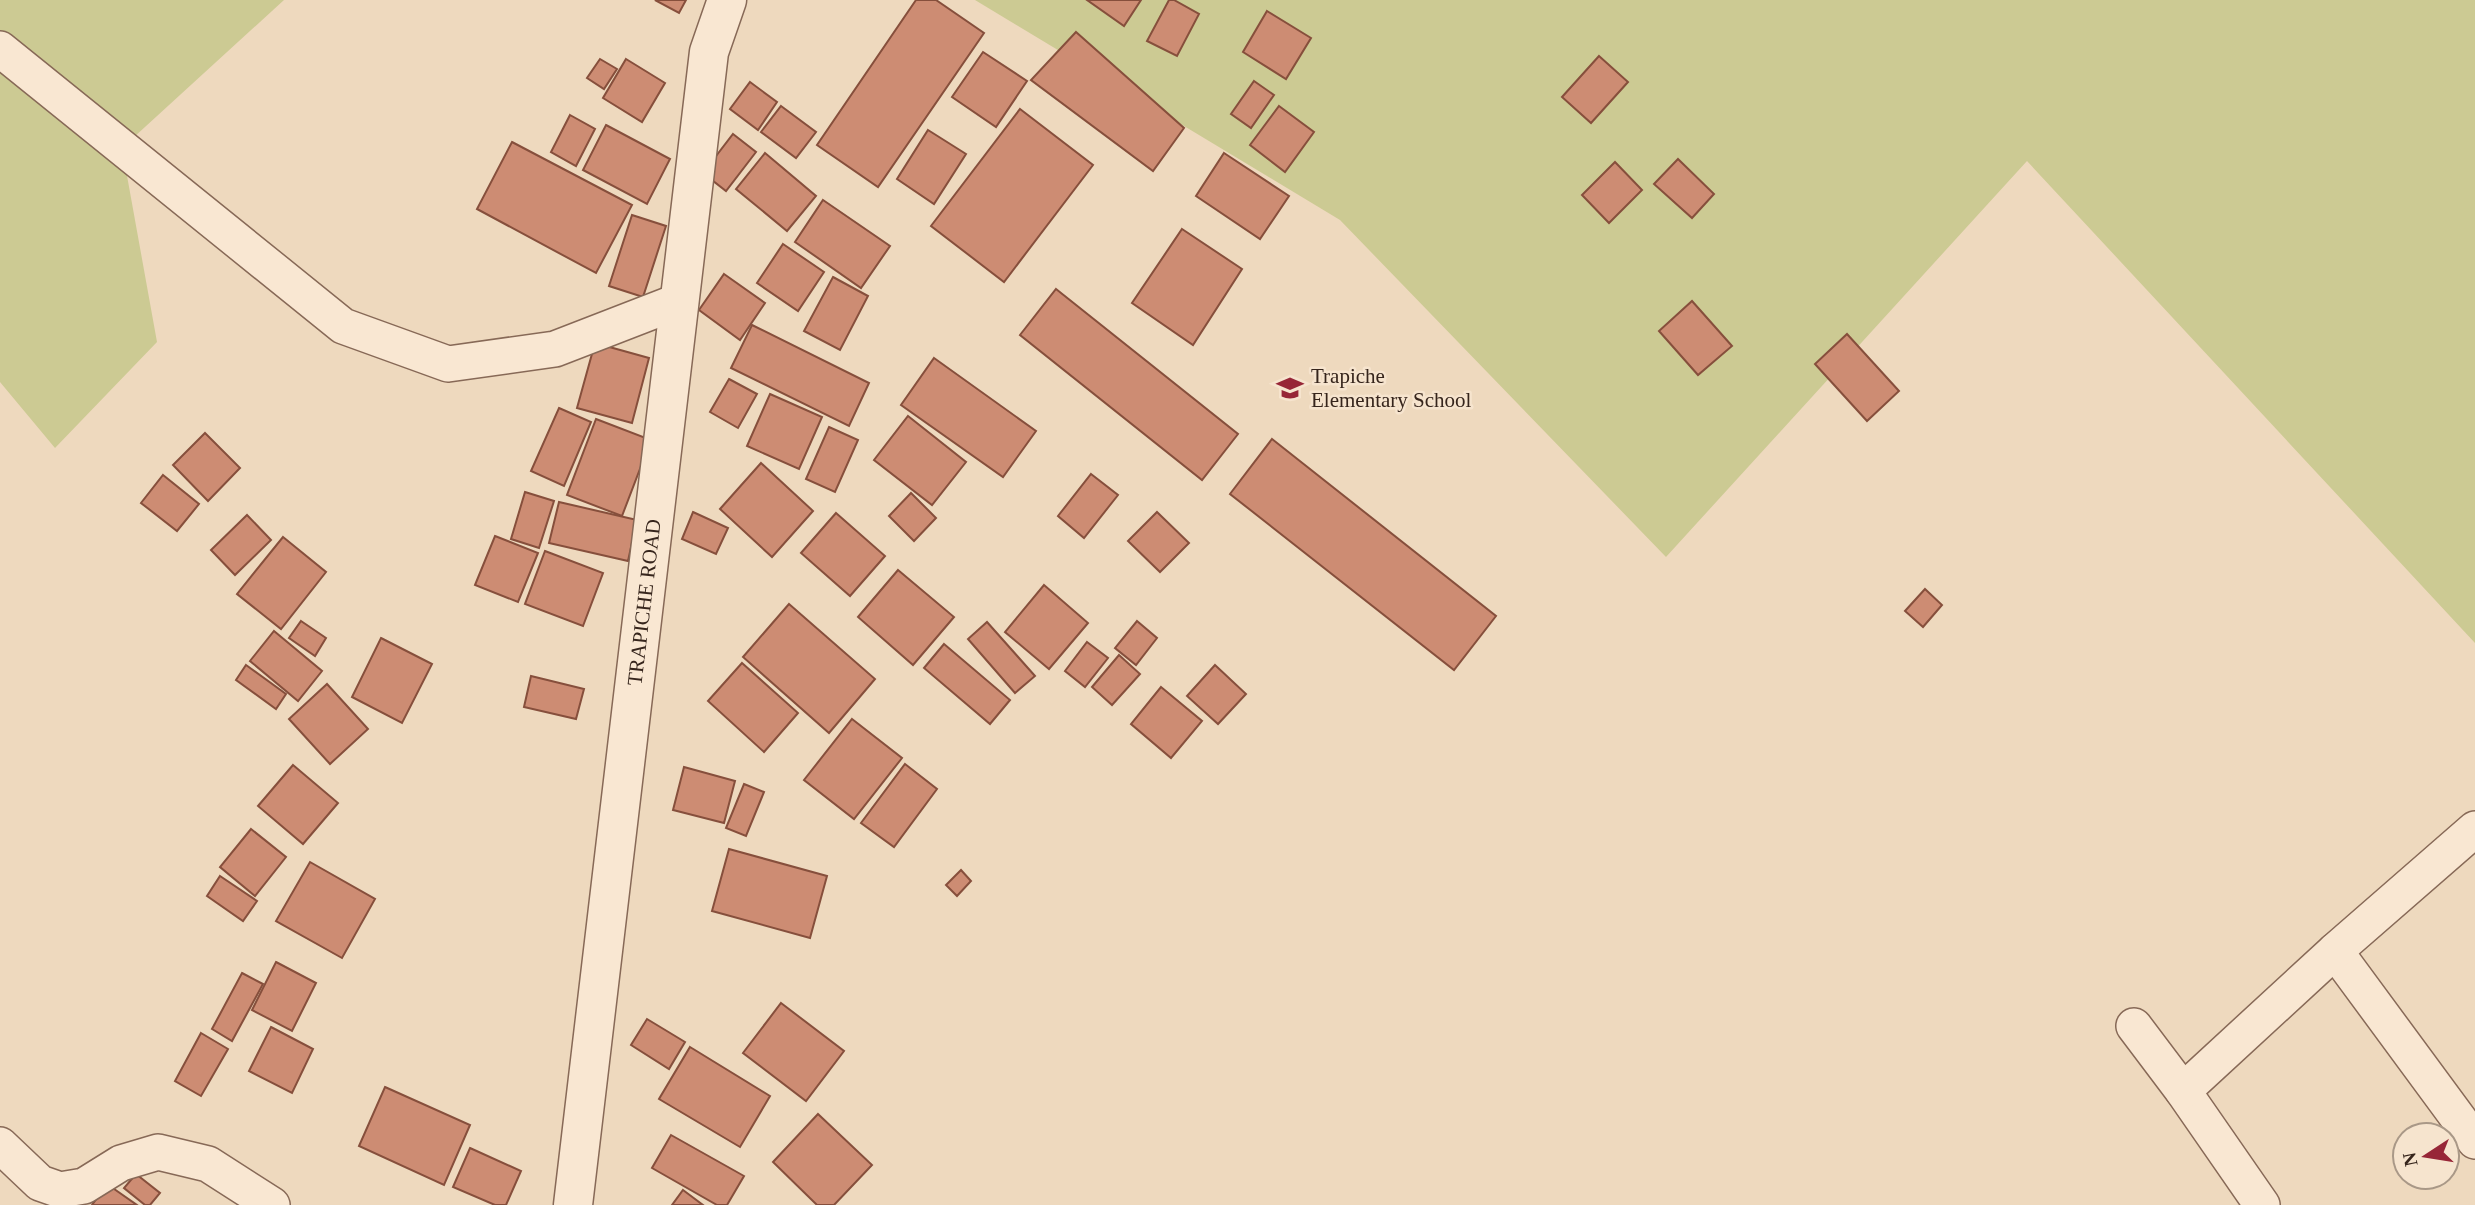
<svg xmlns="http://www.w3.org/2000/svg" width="2475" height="1205" font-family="Georgia,serif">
<rect width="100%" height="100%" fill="#eed9be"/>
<g fill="#ccca93">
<polygon points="0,0 284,0 122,148 157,342 55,448 0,382"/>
<polygon points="975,0 2475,0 2475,643 2027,161 1666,557 1340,220"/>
</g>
<g fill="#cd8c73" stroke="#864f3c" stroke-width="2">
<polygon points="655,0 686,0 679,13"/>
<polygon points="916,0 936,0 984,33 878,187 817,145"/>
<polygon points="1087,0 1141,0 1124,26"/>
<polygon points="1169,0 1174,0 1199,14 1177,56 1147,41"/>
<polygon points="1267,11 1311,38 1286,79 1243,52"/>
<polygon points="1076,32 1184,128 1153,171 1031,80"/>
<polygon points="983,52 1027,81 996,127 952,97"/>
<polygon points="1599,56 1628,82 1591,123 1562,97"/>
<polygon points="600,59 617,69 604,89 587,78"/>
<polygon points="626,59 665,83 642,122 603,98"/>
<polygon points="1254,81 1274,95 1251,128 1231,114"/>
<polygon points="750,82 777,102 758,130 730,109"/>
<polygon points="781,106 816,132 796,158 761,132"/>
<polygon points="1279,106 1314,132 1285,172 1250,145"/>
<polygon points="1020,109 1093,165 1004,282 931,226"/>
<polygon points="570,115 595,129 576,166 551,152"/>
<polygon points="606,125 670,159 647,204 583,170"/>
<polygon points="928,130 966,154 934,204 897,179"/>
<polygon points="733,134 756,152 726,191 703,173"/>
<polygon points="512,142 632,205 596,273 477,209"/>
<polygon points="765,153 816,196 787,231 736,189"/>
<polygon points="1224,153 1289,196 1260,239 1196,196"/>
<polygon points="1678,159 1714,194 1692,218 1654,184"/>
<polygon points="1615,162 1642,190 1609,223 1582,195"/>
<polygon points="823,200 890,246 861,288 795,242"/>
<polygon points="632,215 666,226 643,297 609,286"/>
<polygon points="1182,229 1242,269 1193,345 1132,303"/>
<polygon points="783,244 824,272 798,311 757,283"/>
<polygon points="724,274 765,303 740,340 699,310"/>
<polygon points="833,277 868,296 840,350 804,331"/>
<polygon points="1056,289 1238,434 1202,480 1020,335"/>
<polygon points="1692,301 1732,346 1698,375 1659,331"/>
<polygon points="752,325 869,383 849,426 731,368"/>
<polygon points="1847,334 1899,391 1867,421 1815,364"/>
<polygon points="595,343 649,358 632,423 577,408"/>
<polygon points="934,358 1036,431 1003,477 901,405"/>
<polygon points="729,379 757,394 738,428 710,412"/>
<polygon points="770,394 822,417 799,469 747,446"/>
<polygon points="559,408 591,422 564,486 531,471"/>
<polygon points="908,416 966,462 932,505 874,460"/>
<polygon points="596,419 651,440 622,516 567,495"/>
<polygon points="829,427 858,440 835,492 806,479"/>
<polygon points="205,433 240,468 208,501 173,465"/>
<polygon points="1272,439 1496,616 1454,670 1230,494"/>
<polygon points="761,463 813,511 772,557 720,509"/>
<polygon points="1091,474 1118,495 1084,538 1058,516"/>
<polygon points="163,475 199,504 177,531 141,503"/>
<polygon points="525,492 554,501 539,548 511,539"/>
<polygon points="911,493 936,518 914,541 889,516"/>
<polygon points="559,502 637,520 628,561 549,543"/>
<polygon points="693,512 728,528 716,554 682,539"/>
<polygon points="1157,512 1189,543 1160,572 1128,541"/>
<polygon points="836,513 885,556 850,596 801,553"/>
<polygon points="247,515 271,540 235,575 211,550"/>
<polygon points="495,536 538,553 518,602 475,585"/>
<polygon points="283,537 326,572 281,629 237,594"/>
<polygon points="545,551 603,573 583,626 525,604"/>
<polygon points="898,570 954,617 913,665 858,617"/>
<polygon points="1044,585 1088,623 1049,669 1005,632"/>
<polygon points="1925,589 1942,605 1923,627 1905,611"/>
<polygon points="789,604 875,679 829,733 743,657"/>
<polygon points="301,621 326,638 315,656 289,638"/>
<polygon points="1137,621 1157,638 1136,665 1115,648"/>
<polygon points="987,622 1035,676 1015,693 968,639"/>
<polygon points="274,631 322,671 298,701 250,661"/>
<polygon points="381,638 432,664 402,723 352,697"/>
<polygon points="1087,642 1108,658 1085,687 1065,671"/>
<polygon points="944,644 1010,700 990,724 924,668"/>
<polygon points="1119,655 1140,674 1112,705 1092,687"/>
<polygon points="742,663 798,713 764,752 708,701"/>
<polygon points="246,665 286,694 276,709 236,680"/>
<polygon points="1215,665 1246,694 1218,724 1187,696"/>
<polygon points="531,676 584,689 576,719 524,707"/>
<polygon points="327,684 368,729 330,764 289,719"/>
<polygon points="1161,687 1202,721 1171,758 1131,724"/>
<polygon points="852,719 902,758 854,819 804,780"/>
<polygon points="905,764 937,789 894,847 861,823"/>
<polygon points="293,765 338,803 303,844 258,806"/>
<polygon points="684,767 735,781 724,823 673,810"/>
<polygon points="744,784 764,792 746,836 726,828"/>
<polygon points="251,829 286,857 255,896 220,867"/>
<polygon points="729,849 827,876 810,938 712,911"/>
<polygon points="310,862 375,899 342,958 276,921"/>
<polygon points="961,870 971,881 957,896 946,885"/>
<polygon points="220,876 257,901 243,921 207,896"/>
<polygon points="276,962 316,983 292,1031 252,1010"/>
<polygon points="242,973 263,984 232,1041 212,1029"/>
<polygon points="781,1003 844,1051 806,1101 743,1053"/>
<polygon points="647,1019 685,1042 669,1069 631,1045"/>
<polygon points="271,1027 313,1049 292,1093 249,1071"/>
<polygon points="201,1033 228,1049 201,1096 175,1081"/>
<polygon points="690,1047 770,1096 740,1147 659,1099"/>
<polygon points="385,1087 470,1125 444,1185 359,1146"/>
<polygon points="818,1114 872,1165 834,1205 817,1205 773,1162"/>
<polygon points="671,1135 744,1176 727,1205 717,1205 652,1168"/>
<polygon points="470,1148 521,1171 506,1205 495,1205 453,1187"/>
<polygon points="136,1174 160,1193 150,1205 145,1205 124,1188"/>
<polygon points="107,1184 137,1205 92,1205"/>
<polygon points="683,1190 703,1205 672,1205"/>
</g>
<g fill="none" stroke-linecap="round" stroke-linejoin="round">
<g stroke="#876957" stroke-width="38">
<g id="minor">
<polyline points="0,49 343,326 448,364 555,349 679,301"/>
<polyline points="2335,951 2475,1141"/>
<polyline points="2134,1026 2183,1091 2262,1205"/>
<polyline points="2183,1091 2335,951 2475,829"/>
<polyline points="0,1145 40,1183 60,1190 84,1186 121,1163 158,1152 208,1164 272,1205"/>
</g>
</g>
<g stroke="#876957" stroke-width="41">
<g id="tertiary">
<path id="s1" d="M573 1205 709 52 727 0"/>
</g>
</g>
<use href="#minor" stroke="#f9e7d2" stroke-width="35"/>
<use href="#tertiary" stroke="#f9e7d2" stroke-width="38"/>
</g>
<defs>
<g id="school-bare" transform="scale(2.1)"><path d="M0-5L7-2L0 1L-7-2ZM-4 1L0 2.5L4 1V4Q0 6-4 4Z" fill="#972637" stroke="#f6e4ce" stroke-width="2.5" paint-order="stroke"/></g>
</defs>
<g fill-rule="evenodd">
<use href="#school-bare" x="1290" y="388"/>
</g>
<g text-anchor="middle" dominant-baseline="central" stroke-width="5" stroke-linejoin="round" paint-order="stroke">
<g font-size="21" fill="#36251c" stroke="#f6e4ce" text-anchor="start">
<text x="1311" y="376">Trapiche<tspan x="1311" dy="24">Elementary School</tspan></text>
</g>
<g font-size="21" fill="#36251c" stroke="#f6e4ce">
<text stroke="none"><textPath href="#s1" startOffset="607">TRAPICHE ROAD</textPath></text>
</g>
</g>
<g transform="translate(2426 1156) rotate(258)"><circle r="33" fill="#f6e4ce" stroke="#a99887" stroke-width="2"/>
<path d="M0-5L12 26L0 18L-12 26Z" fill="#972637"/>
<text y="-10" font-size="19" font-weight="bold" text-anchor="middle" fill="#36251c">N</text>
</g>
</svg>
